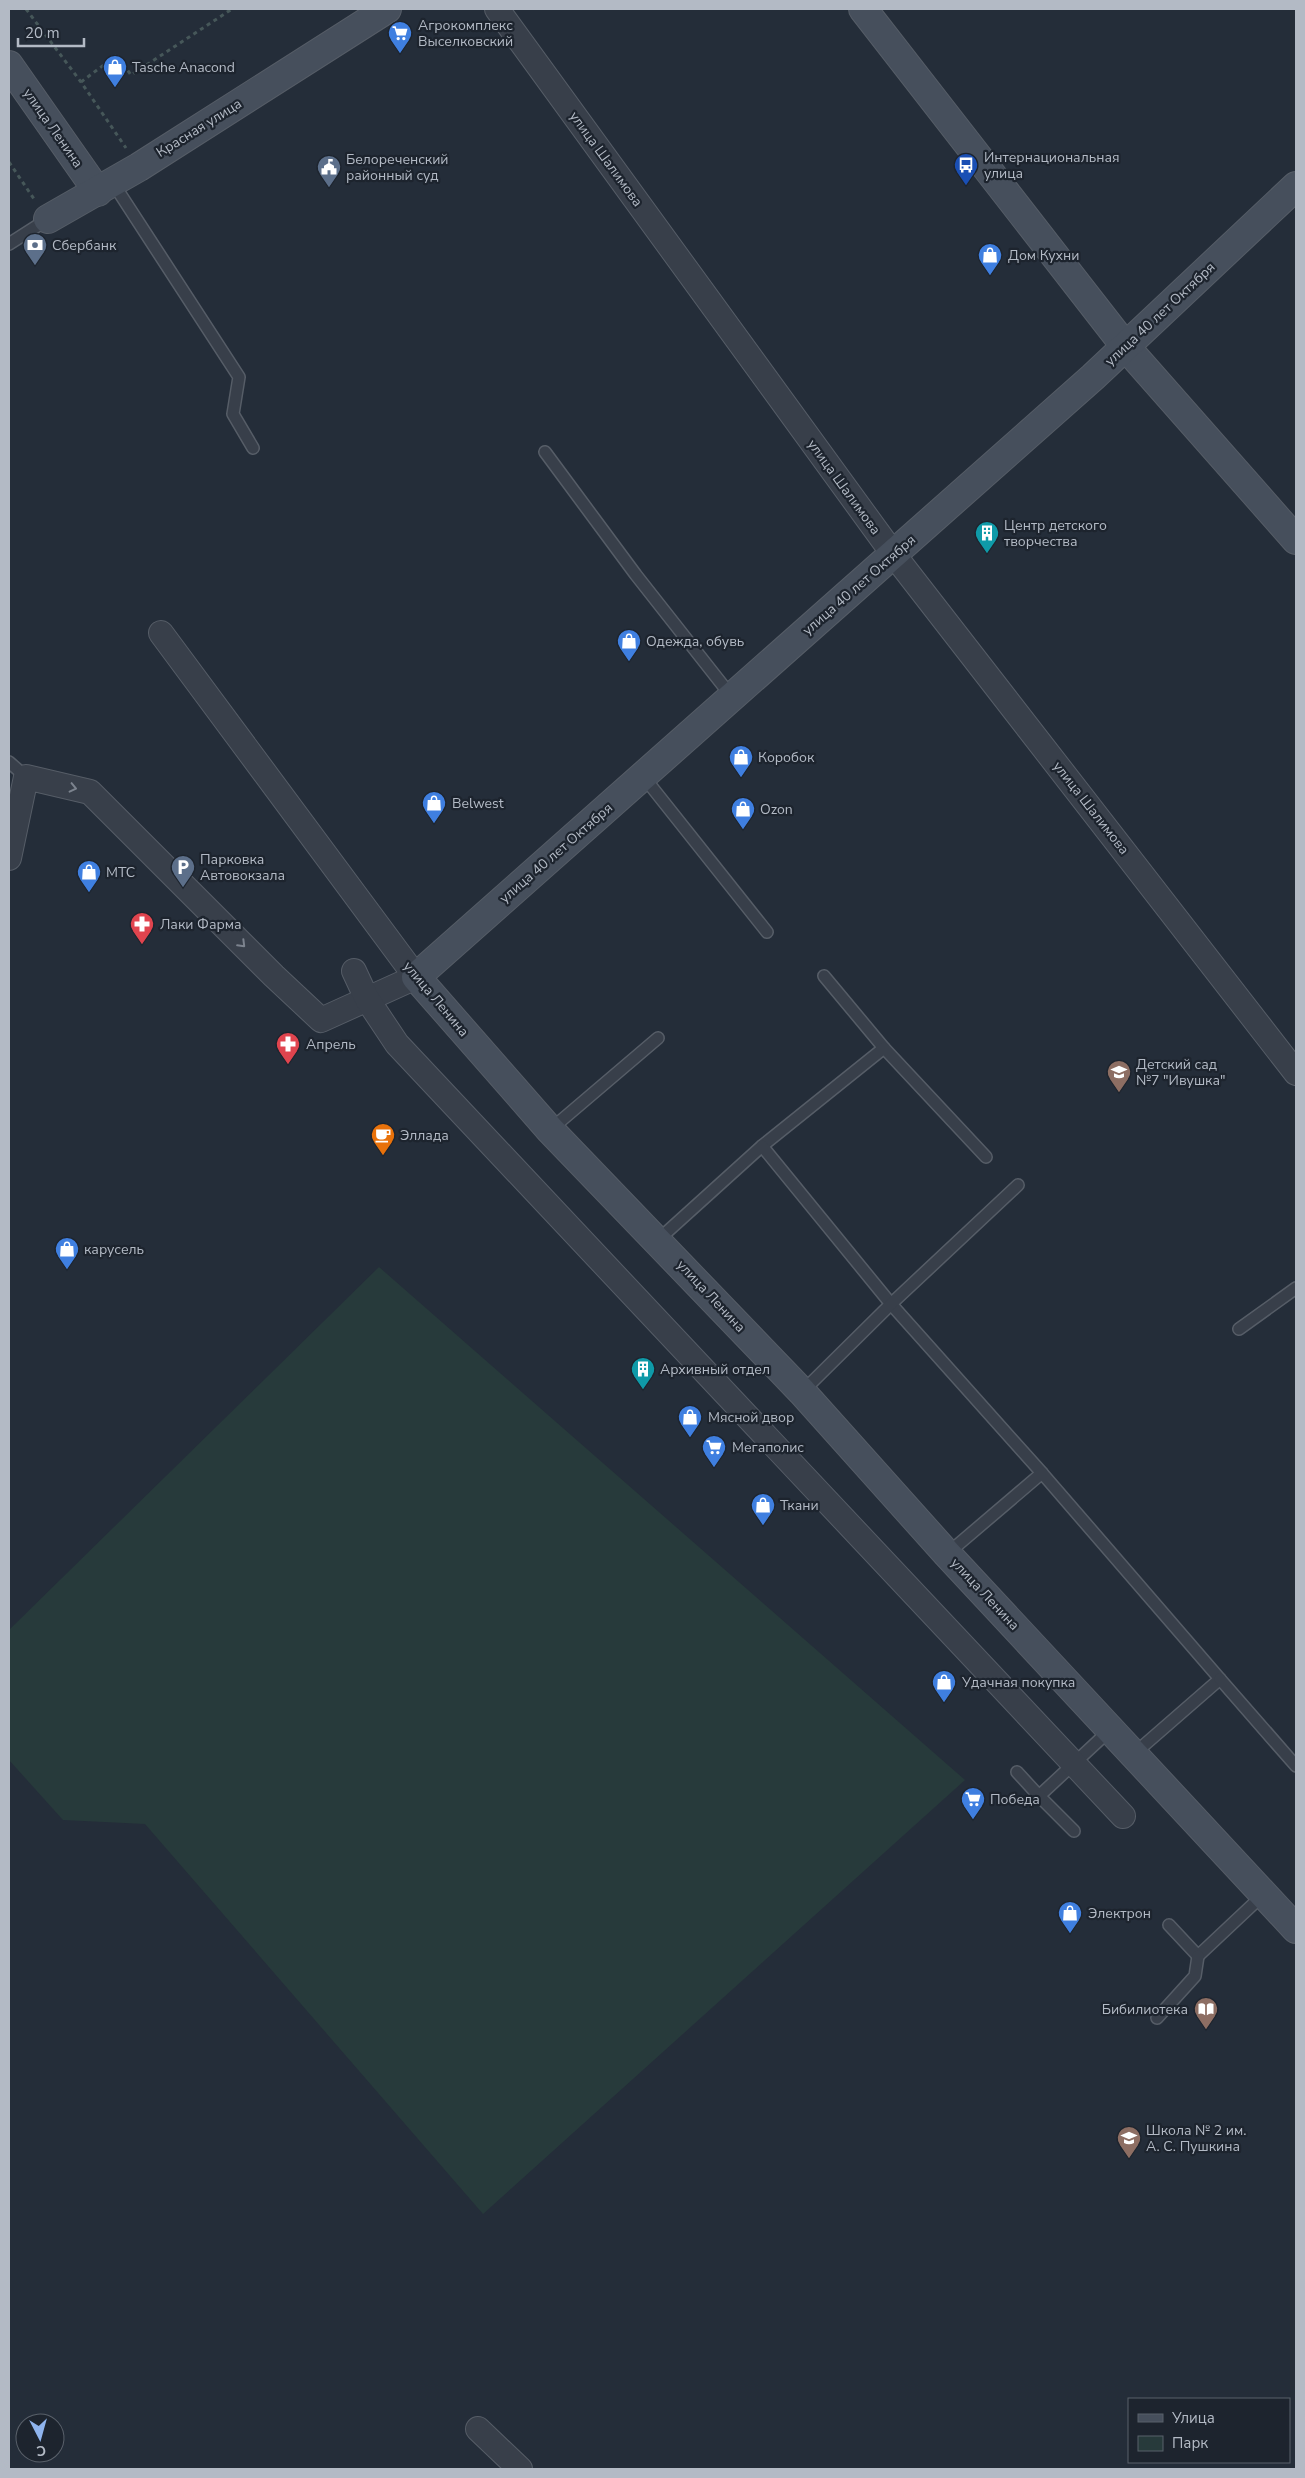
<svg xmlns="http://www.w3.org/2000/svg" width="1305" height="2478" font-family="'Nunito Sans',sans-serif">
<rect width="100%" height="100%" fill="#242d39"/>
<polygon fill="#273a3b" points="379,1267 965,1780 483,2214 145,1824 63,1820 9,1760 9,1630"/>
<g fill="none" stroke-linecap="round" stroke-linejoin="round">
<g stroke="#565d67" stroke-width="14">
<g id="lane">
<polyline points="113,183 239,377 233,414 253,448"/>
<polyline points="9,244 48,219"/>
<polyline points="545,452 636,575 732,697"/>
<polyline points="9,762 26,777"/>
<polyline points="643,776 767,932"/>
<polyline points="824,976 884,1048"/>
<polyline points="550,1130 658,1038"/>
<polyline points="762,1146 884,1048 986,1157"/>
<polyline points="658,1240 762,1146 891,1304 1042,1473"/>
<polyline points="1239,1329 1296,1288"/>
<polyline points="802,1392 891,1304 1018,1185"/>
<polyline points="947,1554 1042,1473 1220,1679 1135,1753"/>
<polyline points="1220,1679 1296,1766"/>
<polyline points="1017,1772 1039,1796 1110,1730"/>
<polyline points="1039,1796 1074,1831"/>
<polyline points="1169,1925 1198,1956 1264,1894"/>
<polyline points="1157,2018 1195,1976 1198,1956"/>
</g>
</g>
<g stroke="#565d67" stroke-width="26">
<g id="street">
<polyline points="497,9 894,555 1296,1073"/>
<polyline points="9,858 26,777 90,792 274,976 321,1020 416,977 161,633"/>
<polyline points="354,971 367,999 397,1044 1123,1816"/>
<polyline points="478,2429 520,2469"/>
</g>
</g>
<g stroke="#565d67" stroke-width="30">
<g id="secondary">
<polyline points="863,9 1125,346 1296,540"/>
<polyline points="9,65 98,192"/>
<polyline points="1296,186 1093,377 416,977 550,1130 802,1392 947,1554 1296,1929"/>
<polyline points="48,219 139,167 387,9"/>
</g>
</g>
<g stroke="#465759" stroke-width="3" stroke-dasharray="4 4" stroke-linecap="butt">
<polyline points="26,9 81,82 126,148"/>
<polyline points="81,82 117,55 131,75 232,9"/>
<polyline points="9,162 34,199"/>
</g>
<use href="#lane" stroke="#383f4a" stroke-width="11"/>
<use href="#street" stroke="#383f4a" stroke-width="24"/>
<use href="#secondary" stroke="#464f5c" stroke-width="28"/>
</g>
<defs><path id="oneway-chevron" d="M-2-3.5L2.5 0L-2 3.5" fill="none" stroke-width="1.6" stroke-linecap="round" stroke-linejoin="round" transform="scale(1.25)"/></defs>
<g stroke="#7c838e">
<use href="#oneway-chevron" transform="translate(73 788) rotate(13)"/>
<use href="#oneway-chevron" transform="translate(242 944) rotate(45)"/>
</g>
<defs>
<g id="supermarket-pin" transform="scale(1.25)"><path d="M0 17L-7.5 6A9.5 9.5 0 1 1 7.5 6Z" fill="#3f7fe0" stroke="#1d242e"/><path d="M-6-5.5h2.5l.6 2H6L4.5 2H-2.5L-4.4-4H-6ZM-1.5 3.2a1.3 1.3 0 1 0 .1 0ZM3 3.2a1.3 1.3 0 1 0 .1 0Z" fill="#fff"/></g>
<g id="shop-pin" transform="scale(1.25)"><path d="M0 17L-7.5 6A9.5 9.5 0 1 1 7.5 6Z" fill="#3f7fe0" stroke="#1d242e"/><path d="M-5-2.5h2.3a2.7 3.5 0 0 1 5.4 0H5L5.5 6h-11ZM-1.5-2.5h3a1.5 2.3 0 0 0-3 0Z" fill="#fff"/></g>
<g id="bus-pin" transform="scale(1.25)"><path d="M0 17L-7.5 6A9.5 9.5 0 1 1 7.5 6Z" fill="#1a4fb4" stroke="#1d242e"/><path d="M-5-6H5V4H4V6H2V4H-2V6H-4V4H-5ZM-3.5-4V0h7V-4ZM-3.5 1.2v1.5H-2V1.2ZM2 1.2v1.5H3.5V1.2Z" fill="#fff"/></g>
<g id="civic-pin" transform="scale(1.25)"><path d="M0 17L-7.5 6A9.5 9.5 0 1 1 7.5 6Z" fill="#5c6f8a" stroke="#1d242e"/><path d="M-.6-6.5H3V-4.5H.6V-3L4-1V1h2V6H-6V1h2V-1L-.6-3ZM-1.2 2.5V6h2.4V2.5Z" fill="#fff"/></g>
<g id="bank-pin" transform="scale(1.25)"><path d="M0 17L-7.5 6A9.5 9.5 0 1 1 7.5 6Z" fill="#5c6f8a" stroke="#1d242e"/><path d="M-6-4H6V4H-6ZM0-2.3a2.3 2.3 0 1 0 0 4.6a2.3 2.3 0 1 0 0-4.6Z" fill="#fff"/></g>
<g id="building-pin" transform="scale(1.25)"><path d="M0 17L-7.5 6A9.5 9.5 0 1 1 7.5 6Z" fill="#0f9aa8" stroke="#1d242e"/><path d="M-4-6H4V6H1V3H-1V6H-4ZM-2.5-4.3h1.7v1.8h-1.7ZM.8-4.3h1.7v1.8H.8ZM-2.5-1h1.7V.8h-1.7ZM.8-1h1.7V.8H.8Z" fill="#fff"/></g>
<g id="parking-pin" transform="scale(1.25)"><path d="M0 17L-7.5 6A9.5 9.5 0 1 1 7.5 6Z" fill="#5c6f8a" stroke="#1d242e"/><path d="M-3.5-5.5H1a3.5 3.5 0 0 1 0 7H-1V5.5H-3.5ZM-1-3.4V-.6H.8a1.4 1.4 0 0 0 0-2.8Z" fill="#fff"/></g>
<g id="pharmacy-pin" transform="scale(1.25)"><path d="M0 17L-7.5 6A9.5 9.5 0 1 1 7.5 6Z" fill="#e0444e" stroke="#1d242e"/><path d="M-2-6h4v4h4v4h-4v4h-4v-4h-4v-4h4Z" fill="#fff"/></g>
<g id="school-pin" transform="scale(1.25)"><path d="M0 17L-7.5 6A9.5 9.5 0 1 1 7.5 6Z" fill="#8d6e63" stroke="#1d242e"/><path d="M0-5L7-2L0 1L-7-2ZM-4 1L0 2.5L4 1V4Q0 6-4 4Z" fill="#fff"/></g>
<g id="cafe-pin" transform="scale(1.25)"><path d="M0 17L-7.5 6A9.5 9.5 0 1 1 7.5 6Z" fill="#e8710a" stroke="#1d242e"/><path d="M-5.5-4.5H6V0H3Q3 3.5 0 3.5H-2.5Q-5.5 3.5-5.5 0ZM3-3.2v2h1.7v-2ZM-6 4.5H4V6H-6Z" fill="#fff"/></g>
<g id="library-pin" transform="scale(1.25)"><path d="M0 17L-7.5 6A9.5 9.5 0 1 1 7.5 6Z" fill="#8d6e63" stroke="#1d242e"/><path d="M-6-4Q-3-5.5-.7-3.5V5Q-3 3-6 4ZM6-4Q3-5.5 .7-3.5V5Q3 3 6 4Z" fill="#fff"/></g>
</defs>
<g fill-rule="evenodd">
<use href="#supermarket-pin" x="400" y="33"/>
<use href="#shop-pin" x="115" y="67"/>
<use href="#bus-pin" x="966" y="165"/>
<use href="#civic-pin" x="329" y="167"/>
<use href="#bank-pin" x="35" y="245"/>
<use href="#shop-pin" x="990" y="255"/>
<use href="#building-pin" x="987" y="533"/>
<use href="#shop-pin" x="629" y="641"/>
<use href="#shop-pin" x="741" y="757"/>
<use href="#shop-pin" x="434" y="803"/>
<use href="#shop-pin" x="743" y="809"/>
<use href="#parking-pin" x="183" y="867"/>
<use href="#shop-pin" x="89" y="872"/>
<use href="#pharmacy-pin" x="142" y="924"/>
<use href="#pharmacy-pin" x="288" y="1044"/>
<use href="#school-pin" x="1119" y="1072"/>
<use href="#cafe-pin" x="383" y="1135"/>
<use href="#shop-pin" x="67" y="1249"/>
<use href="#building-pin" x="643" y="1369"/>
<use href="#shop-pin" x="690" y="1417"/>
<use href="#supermarket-pin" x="714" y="1447"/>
<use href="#shop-pin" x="763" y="1505"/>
<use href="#shop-pin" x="944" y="1682"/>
<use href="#supermarket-pin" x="973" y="1799"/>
<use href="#shop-pin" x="1070" y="1913"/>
<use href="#library-pin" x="1206" y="2009"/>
<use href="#school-pin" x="1129" y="2138"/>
</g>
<g text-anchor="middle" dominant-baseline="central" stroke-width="4.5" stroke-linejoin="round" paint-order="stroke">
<g font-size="14" fill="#b3bac5" stroke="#1d242e" text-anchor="start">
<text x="418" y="25">Агрокомплекс<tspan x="418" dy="16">Выселковский</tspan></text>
<text x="132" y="67">Tasche Anacond</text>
<text x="984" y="157">Интернациональная<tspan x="984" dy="16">улица</tspan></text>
<text x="346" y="159">Белореченский<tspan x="346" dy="16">районный суд</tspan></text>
<text x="52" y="245">Сбербанк</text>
<text x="1008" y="255">Дом Кухни</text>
<text x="1004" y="525">Центр детского<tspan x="1004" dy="16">творчества</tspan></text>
<text x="646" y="641">Одежда, обувь</text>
<text x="758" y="757">Коробок</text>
<text x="452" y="803">Belwest</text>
<text x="760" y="809">Ozon</text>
<text x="200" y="859">Парковка<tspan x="200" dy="16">Автовокзала</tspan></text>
<text x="106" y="872">МТС</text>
<text x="160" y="924">Лаки Фарма</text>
<text x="306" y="1044">Апрель</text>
<text x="1136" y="1064">Детский сад<tspan x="1136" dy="16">№7 "Ивушка"</tspan></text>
<text x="400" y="1135">Эллада</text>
<text x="84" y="1249">карусель</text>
<text x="660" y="1369">Архивный отдел</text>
<text x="708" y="1417">Мясной двор</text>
<text x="732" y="1447">Мегаполис</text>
<text x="780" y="1505">Ткани</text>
<text x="962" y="1682">Удачная покупка</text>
<text x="990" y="1799">Победа</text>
<text x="1088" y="1913">Электрон</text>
<text x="1188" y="2009" text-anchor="end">Бибилиотека</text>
<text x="1146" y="2130">Школа № 2 им.<tspan x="1146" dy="16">А. С. Пушкина</tspan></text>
</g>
<g font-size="14" fill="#b3bac5" stroke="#1d242e">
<text transform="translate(53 128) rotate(55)">улица Ленина</text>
<text transform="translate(199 128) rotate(-32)">Красная улица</text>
<text transform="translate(606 159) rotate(54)">улица Шалимова</text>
<text transform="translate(1160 314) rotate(-43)">улица 40 лет Октября</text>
<text transform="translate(844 487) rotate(54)">улица Шалимова</text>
<text transform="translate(859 585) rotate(-41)">улица 40 лет Октября</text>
<text transform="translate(1091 808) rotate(52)">улица Шалимова</text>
<text transform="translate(556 853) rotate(-41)">улица 40 лет Октября</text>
<text transform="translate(436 999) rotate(50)">улица Ленина</text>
<text transform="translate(711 1296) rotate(47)">улица Ленина</text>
<text transform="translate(985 1594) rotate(47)">улица Ленина</text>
</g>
</g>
<rect width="1305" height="2478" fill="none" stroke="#b3bac5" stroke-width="20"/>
<rect x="1128" y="2398" width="162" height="65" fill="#1d242e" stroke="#59606a"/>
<rect x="1138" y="2414" width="25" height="8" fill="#464f5c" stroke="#59606a"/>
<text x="1172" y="2423" font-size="15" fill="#b3bac5">Улица</text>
<rect x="1138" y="2436" width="25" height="15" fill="#273a3b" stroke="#59606a"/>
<text x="1172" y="2448" font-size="15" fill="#b3bac5">Парк</text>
<g transform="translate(40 2438) rotate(174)"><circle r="24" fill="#1d242e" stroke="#59606a"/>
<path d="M0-4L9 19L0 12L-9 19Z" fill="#8fb4ee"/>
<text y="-8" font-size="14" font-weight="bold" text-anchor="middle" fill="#b3bac5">С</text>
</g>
<path d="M18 38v8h66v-8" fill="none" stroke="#b3bac5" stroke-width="2.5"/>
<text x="25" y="38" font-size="15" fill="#b3bac5" stroke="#1d242e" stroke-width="4" paint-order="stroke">20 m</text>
</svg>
